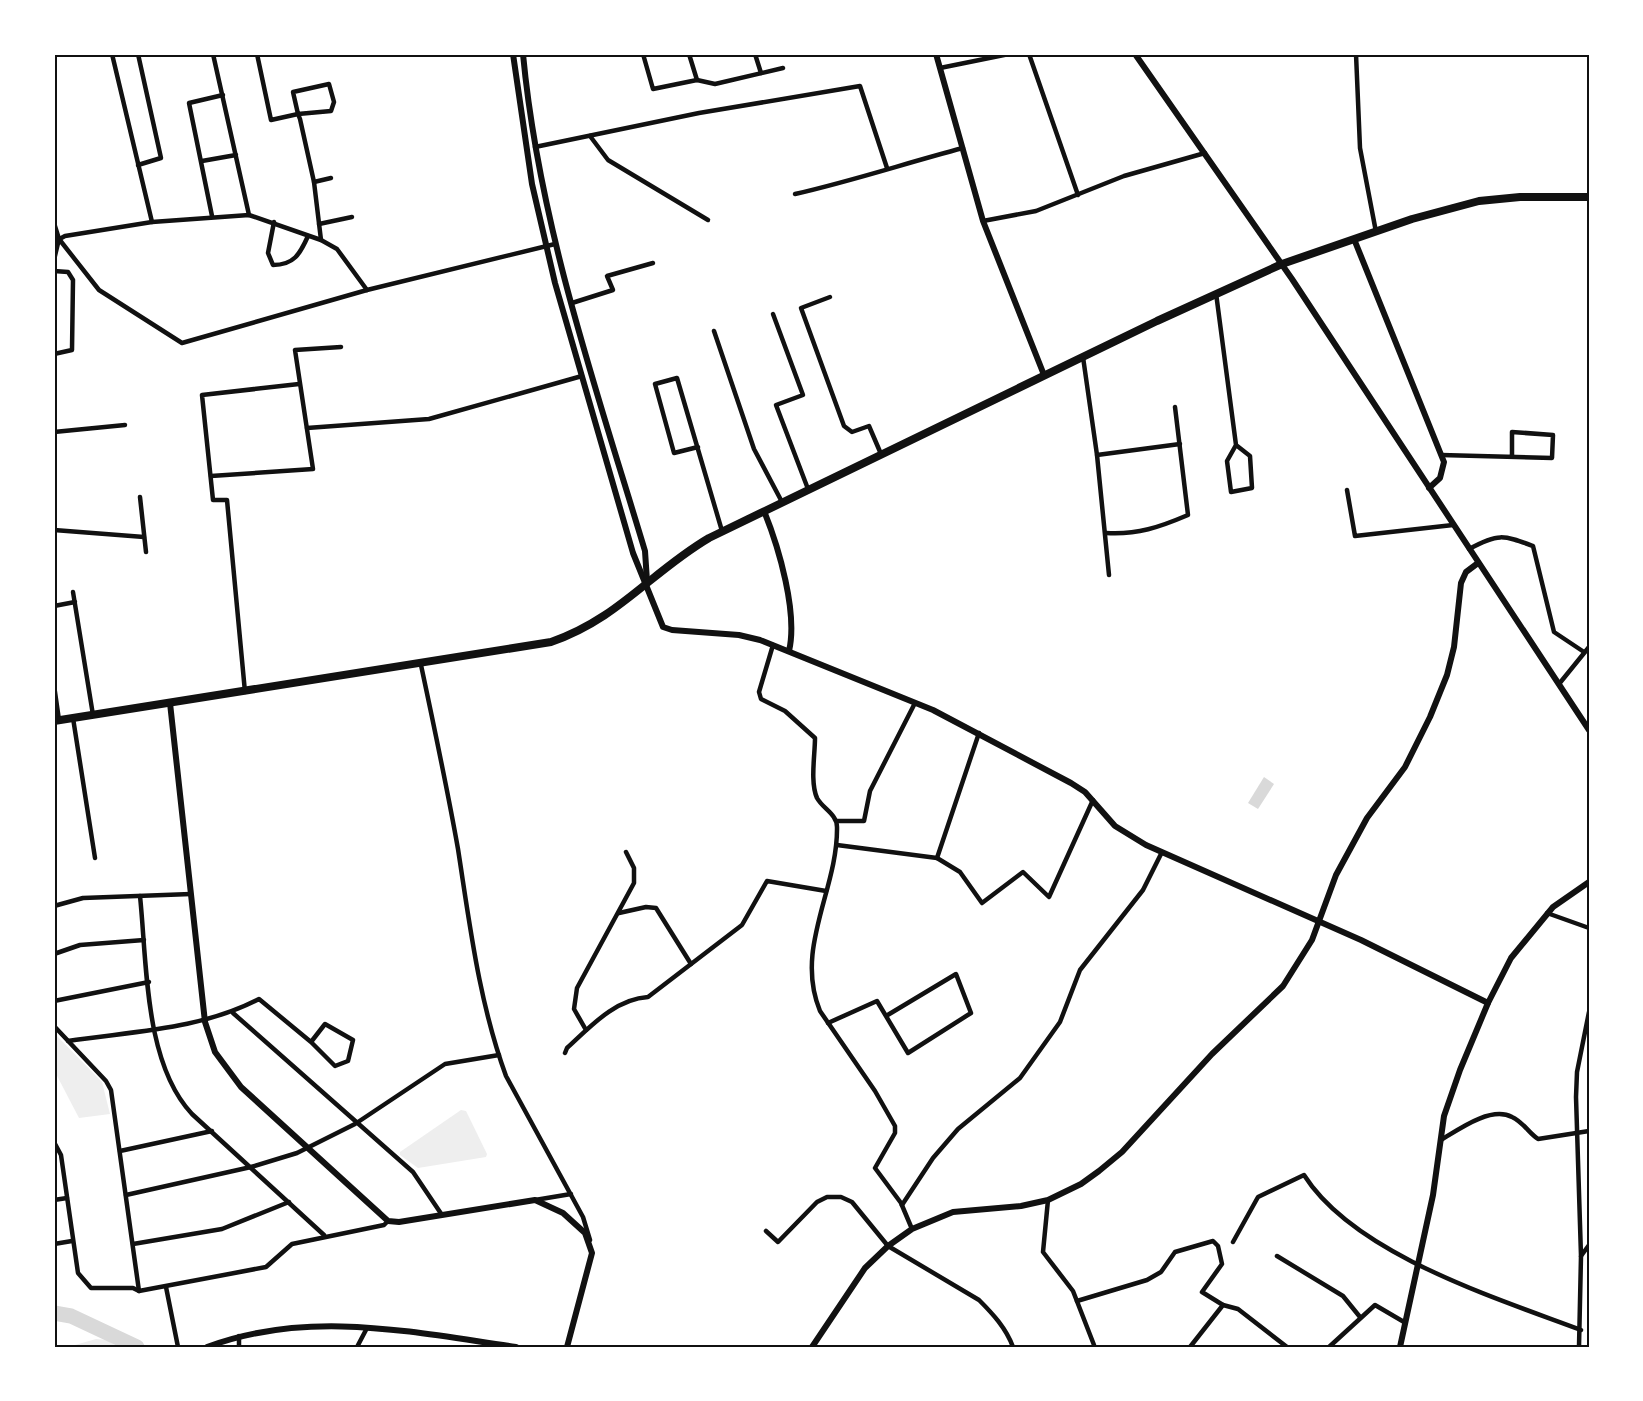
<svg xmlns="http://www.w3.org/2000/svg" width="1643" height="1401" font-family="'Source Serif 4',serif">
<rect width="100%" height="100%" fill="#fff"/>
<g fill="#eee">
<polygon points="54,1033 102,1082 110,1114 79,1118 54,1070"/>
<polygon points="461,1110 466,1111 487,1154 486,1157 418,1168 400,1155 400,1152"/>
<polygon points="96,1339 106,1340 118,1347 68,1347"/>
</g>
<polygon fill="#d9d9d9" points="1264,777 1274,784 1258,809 1248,803"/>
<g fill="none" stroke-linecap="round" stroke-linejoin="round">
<polyline stroke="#d9d9d9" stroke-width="15" points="54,1313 71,1316 137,1347"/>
<g stroke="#111" stroke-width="4.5">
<polyline points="112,54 152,222"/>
<polyline points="213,54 249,215"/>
<polyline points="257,54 271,120 298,114 300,119 314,182 321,240"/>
<polyline points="643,54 653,89 697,80 715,84 783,68"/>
<polyline points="689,54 697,80"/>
<polyline points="755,54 761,73"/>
<polyline points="1029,54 1078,195"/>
<polyline points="1356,54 1360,148 1376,232"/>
<polyline points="940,68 1009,54"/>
<polygon points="329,84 334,102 331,111 298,114 293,92"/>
<polyline points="590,136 608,160 708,220"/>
<polyline points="535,147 699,113 860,86 887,168"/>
<polyline points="202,161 236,155"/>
<polyline points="138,165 161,158 138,54"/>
<polyline points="314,182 331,178"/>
<path d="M795 194C852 181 906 163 963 148"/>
<polyline points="212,216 189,103 223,95"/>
<polyline points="983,221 1036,211 1124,176 1205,153"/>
<path d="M274 222 268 253 273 265C294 265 300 254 308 236"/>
<polyline points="54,223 59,239 99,290 182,343 367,290 555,244"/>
<polyline points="319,224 352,217"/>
<polyline points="54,242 65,236 152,222 249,215 321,240 337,249 367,290"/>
<polyline points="54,260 59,239"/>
<polyline points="54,271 68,272 73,280 72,350 54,354"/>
<polyline points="1216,293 1236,445 1227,461 1231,492 1252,488 1250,456 1236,445"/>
<polyline points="830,297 801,308 844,426 852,432 869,426 881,454"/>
<polyline points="572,303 613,290 607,276 653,263"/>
<polyline points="773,314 803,395 776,405 808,489"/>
<polyline points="714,331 754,449 782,502"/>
<polyline points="1083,357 1097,455 1109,575"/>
<polyline points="307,428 429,419 582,376"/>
<polyline points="54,432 125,425"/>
<polyline points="698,447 674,453 655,384 677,378 722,531"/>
<polyline points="1097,455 1180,444"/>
<polyline points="1441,455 1552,458 1553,435 1512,432 1512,456"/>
<polyline points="211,476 313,469 295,350 341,347"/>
<polyline points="1347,490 1355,536 1453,525"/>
<polyline points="140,497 146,552"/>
<polyline points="54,530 144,537"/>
<path d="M1106 533C1137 535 1160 527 1188 515L1175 407"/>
<path d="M1469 549C1498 533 1503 535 1533 546L1554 632 1584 652"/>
<polyline points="73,592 93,715"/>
<polyline points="54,606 75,602"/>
<path d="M773 645 759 692 761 699 785 711 815 738C815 755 810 782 817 798 823 809 837 814 837 827 838 890 794 948 820 1011L875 1091 895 1126V1133L875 1168 901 1203 912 1229"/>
<path d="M421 665C434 726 447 787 458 849 470 926 479 1002 506 1076L583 1217 590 1240"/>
<polyline points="1559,684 1589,647"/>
<polyline points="54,685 59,720"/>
<polyline points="245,692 227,500 213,500 202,395 299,384"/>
<polyline points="73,718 95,858"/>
<polyline points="837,821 864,821 870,791 915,703"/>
<polyline points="837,845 937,858 960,872 982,903 1023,872 1049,897 1093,800"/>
<polyline points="937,858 979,733"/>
<path d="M140 896C147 962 144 1063 192 1114L324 1235"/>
<polyline points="54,906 83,898 191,894"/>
<polyline points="619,913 646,907 656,908 691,964"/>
<polyline points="1547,913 1589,928"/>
<polyline points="54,954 80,945 144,940"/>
<polyline points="54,1001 149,982"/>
<polyline points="233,1013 413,1172 442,1215"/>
<polyline points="828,1023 877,1001 908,1053 971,1013 956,974 886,1016"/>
<polyline points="54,1026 106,1081 111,1090 139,1291"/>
<polyline points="586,1030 574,1009 577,988 634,883 634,868 626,852"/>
<path d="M68 1041C134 1031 199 1030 259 999L311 1042 335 1066 348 1061 353 1040 325 1024 311 1042"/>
<path d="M565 1053 567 1048C590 1027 615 999 648 997L742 925 767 881 826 891"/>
<path d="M1441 1140C1459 1129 1491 1106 1512 1117 1523 1122 1529 1133 1538 1139L1589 1131"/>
<polyline points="54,1142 61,1155 78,1273 91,1288 133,1288 139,1291 266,1267 292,1244 384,1225 388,1221"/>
<polyline points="120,1151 212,1131"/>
<polyline points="126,1195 251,1167 297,1153 355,1124 445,1064 499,1055"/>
<polyline points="54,1200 67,1198"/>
<polyline points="535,1200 571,1194"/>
<polyline points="1048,1200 1043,1252 1073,1291 1094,1345 1093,1347"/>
<polyline points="902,1205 933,1158 958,1129 1020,1078 1060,1022 1080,970 1143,890 1162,852"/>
<path d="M766 1231 778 1242 817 1202 827 1197H841L852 1202 888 1246 979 1300C993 1314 1006 1328 1013 1347"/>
<path d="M1233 1242 1258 1197 1304 1175C1354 1254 1496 1298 1581 1330"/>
<polyline points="54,1244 72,1241"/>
<polyline points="133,1244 222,1229 289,1202"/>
<polyline points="1277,1256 1343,1296 1360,1317"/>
<polyline points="1581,1256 1589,1245"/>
<polyline points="166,1287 178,1347"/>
<polyline points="1077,1301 1147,1280 1161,1272 1175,1252 1213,1241 1218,1246 1222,1264 1202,1292 1223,1305"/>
<polyline points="239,1347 239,1336"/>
<polyline points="357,1347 367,1328"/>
<polyline points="1190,1347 1223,1305 1238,1309 1287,1347"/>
<polyline points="1329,1347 1375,1305 1404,1322"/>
<polyline points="1579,1347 1581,1256 1576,1097 1577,1072 1589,1012"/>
</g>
<g stroke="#111" stroke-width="6">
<polyline points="513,54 532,184 555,283 633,553 663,627 672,630 739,635 760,640 933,710 1071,783 1085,792 1115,826 1146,845 1361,940 1488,1003"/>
<path d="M523 54C539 225 596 388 645 551L647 581"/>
<polyline points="936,54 983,221 1044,375"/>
<polyline points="1135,54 1292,279 1589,730"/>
<polyline points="1354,239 1444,462 1440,478 1429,488"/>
<path d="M764 511C779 548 798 613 789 651"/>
<polyline points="170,703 205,1022 215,1052 241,1087 388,1221 399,1222 535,1200 563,1213 585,1233 592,1253 567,1347"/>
<path d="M207 1347C309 1309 411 1332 516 1347"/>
<polyline points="812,1347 865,1268 888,1246 912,1229 953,1212 1021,1206 1048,1200 1081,1184 1099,1171 1122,1152 1212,1054 1283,986 1312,940 1336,875 1367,818 1405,767 1430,717 1447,675 1454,647 1461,583 1466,572 1478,563"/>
<polyline points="1400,1347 1433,1195 1444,1116 1460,1070 1488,1003 1511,958 1553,907 1589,882"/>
</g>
<path stroke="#111" stroke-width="8" d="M54 721 551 642C618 619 651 572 709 538L1157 321 1282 264 1412 219 1479 201 1520 197H1589"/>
</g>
<rect width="1643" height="1401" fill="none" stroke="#ffffff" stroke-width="111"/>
<rect x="56" y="56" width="1532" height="1290" fill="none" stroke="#111" stroke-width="2"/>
</svg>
